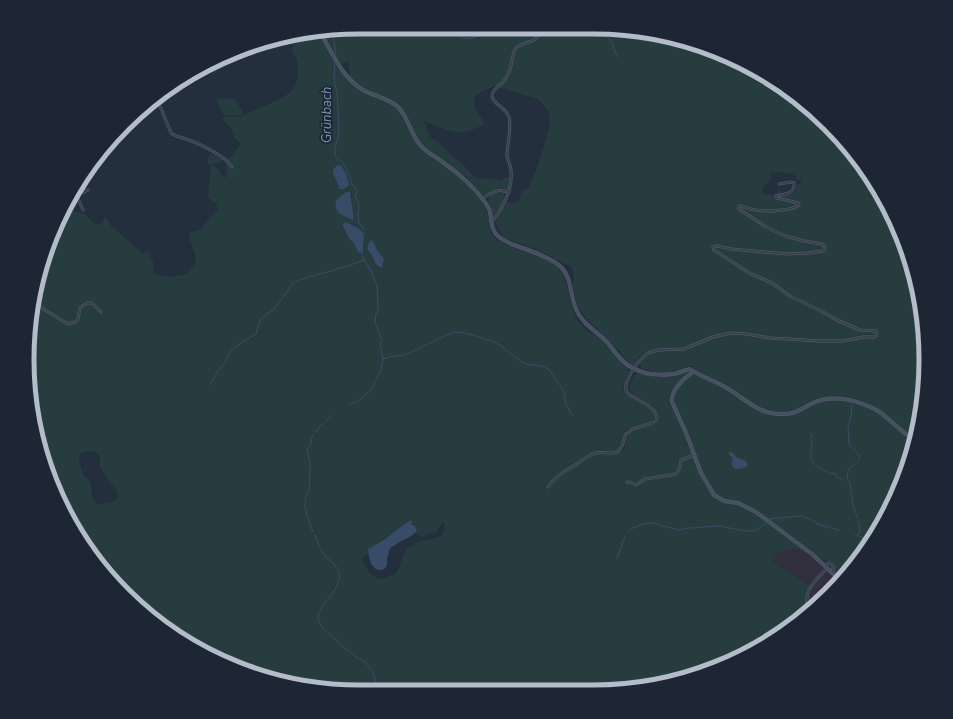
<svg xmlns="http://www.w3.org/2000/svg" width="953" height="719" font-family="'Nunito Sans',sans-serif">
<rect width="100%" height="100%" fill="#242f3e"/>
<polygon fill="#32303f" points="795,548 808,554 840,580 834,588 828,584 815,604 810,609 807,610 806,603 810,586 802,581 792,573 780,567 772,560 774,554"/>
<g fill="#263c3f" fill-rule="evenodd">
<path d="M360 27 615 28 680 38 741 61 796 96 870 175 901 232 920 294 926 359 920 424 901 487 870 544 841 579 838 578 839 574 835 572 833 565 831 562 822 559 784 530 779 531 809 552 808 554 795 548 774 554 772 560 780 567 792 573 802 581 811 586 808 591 807 610C814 607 816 600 819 594 821 590 825 587 828 583L834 588 829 594 778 636 721 667 637 689H316L252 674 193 647 140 609 83 544 45 467 28 381 33 295 61 212 64 208C69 210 82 213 86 215 88 217 89 219 90 220 95 225 100 226 104 221L103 218H107L111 226 142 253 148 252 153 262 154 274 171 277 187 274 195 264 196 257 191 244 189 233 199 230 219 209 216 206 217 204 211 200 208 197 211 165C217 166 220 172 223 177H227L226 164 223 161 211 165 207 163 209 155 210 153 231 165 233 163 228 160 241 144 234 137 232 130 229 126 222 120 224 117 228 116 239 117 280 99 291 92 295 86 298 78 297 59 293 53 292 38 296 36V35L318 32C329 51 340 77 358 89 370 97 385 98 396 107 409 119 410 137 421 149 426 154 437 159 443 164 455 172 466 181 475 192 481 199 486 206 488 215 491 225 487 232 497 240 506 246 518 248 528 252 535 254 550 261 555 265 571 279 567 304 578 321 584 330 595 335 604 342 613 350 619 360 628 369L629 372 623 387 625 393 648 407 653 412 656 416 653 421 633 427 628 430 626 429 621 452 624 450 628 434 635 430 657 423 658 415 652 405 632 393 629 388 633 377 638 373 656 377 683 373V372L689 371 690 373 685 377 678 383 669 395V402L681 426 690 451H694L673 402C674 388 685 380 696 373L695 368 690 366 670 372 658 373 641 368V366L639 364 642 358 640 356 633 366 631 365 610 341 586 319 577 304 573 287 574 273 570 266 536 249 504 238 496 224 497 217 506 202 514 204 520 199 522 190 529 188 538 165 550 126 549 112 538 99 494 86 483 91 473 98 475 103 474 107 485 124C478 127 471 131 464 132 451 134 435 125 424 121L430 137 441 144 451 155 462 163 474 177 483 179V178L502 180 503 177 510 178 509 188H508L507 190C499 186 492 191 485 195L482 194 467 177 423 147C414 135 412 120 402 109 398 105 394 102 389 99 378 93 355 90 350 76 349 70 349 63 348 57V62L341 64 340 63 322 32ZM343 169 348 180 339 189V184L334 176ZM784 172 786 174 795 173 797 180H801V183L796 185V192L785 195 781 193 780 190 778 191 775 196 762 193V189L771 180V173ZM351 194 352 206 354 220 342 215ZM346 222 357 227 364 236 362 252H358L353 242 349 238 342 224ZM372 240 378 251 384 259 382 268C369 262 372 252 372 240ZM94 451 100 456V467L107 479 117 490 118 494 117 499 110 503 98 504 93 500 90 482 83 474 79 461V455L82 452ZM445 522 444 531 442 536C432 540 417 540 408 548 400 555 402 566 396 573 395 575 391 576 388 577 373 583 368 570 362 559L364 556 369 554 368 549 376 545 387 536 392 534 400 527 411 523 415 526 417 531 414 534 423 537 430 533 436 532 442 523Z"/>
<polygon points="215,98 235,99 244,114 238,116 224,115"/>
<path d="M498 191 504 192C505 202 499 208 494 215L492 216 490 205 488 201 489 196Z"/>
</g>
<g fill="#394c67">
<path d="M338 165H340C345 170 348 178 349 185 346 188 343 190 339 189 339 179 326 172 338 165Z"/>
<path d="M347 192H350L354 220C350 219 346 217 342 215 330 207 336 197 347 192Z"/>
<path d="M346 222C352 225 363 229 364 236 364 241 362 247 362 253L358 252 353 242 349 238 342 224Z"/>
<path d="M372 240 378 251 384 259 382 268C373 264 375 261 371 254 371 253 370 253 369 252 366 247 368 243 372 240Z"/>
<path d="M729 452H730L733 453 737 458 746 461 748 466C744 468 733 472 732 465 731 465 732 459 733 458L729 455Z"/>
<path d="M411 520 412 522 411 524 415 526 417 531 410 537 403 540 390 548C389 552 388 555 387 558 387 561 388 564 386 567 384 570 383 570 380 570 370 569 369 557 368 549 384 542 396 529 411 520Z"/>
</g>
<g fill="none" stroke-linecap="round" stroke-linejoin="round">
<g stroke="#394c67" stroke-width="1">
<path d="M421 27C431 30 440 31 449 27"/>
<polyline points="453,27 463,38 468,39 486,34 496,34 505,27"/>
<path d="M591 28C598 32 604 34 610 39"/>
<polyline points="331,31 334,40 336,55"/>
<polyline points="611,40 617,57"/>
<polyline points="335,64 334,79 337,93 339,129 338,139 335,147 335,156 343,163 350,177 352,185 356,188 357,191 355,197 359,204 358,213 359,224 363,227 364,230"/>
<polyline points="383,359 394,356 405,355 453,332 466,333 494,342 501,346 513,356 524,363 531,365 537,365 545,367 549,370 562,388 564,392 566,404 572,415"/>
<polyline points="210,384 219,370 224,364 231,351 242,342 256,334 260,320 275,308 293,283 299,280 348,266 364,260"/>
<polyline points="350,404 355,403 358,401 372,389 377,377 381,370 383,359 380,343 382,340 375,322 376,313 378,311 378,306 377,286 373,276 370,269 364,260 362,253 363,235 365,232"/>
<path d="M852 405 851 416 848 426 849 444C863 459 863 457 848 470L847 480 850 483 853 505 858 519"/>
<polyline points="326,422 331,416"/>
<polyline points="316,432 320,426 323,424"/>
<polyline points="810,433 812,436 812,439"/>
<path d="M812 441C809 464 812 465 832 474L835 473 837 477 843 480"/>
<polyline points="770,519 799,516 803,516 816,522 817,524 820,524 821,526 824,525 824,527 825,527 828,526 831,528 836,529 837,531 838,530 839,530"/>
<polyline points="313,532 309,522 305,507 305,502 306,496 309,491 310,472 310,463 307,449 311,444 311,438 314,434"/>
<polyline points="629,532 631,529 640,525 646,523 653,523 678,530 689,528 720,526 744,531 753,531 758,529 766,523"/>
<path d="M315 535C317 541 319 547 322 552 327 559 337 564 339 573 343 591 313 607 319 622 322 629 329 634 334 638 340 643 346 650 352 654 355 657 359 658 362 660 372 667 376 678 377 689"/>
<polyline points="855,535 872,540"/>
<polyline points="858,535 860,530 859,522"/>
<polyline points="617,558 625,536"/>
</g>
<g stroke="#565f6c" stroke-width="3">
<g id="street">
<path d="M158 101 171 133C176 137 183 138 189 140 200 144 227 157 232 167"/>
<polyline points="75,192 83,210"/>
<polyline points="76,195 88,190"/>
<path d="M776 196C785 194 795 194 794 183L791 182 779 184"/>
<path d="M483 198C494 192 496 188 509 192"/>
<path d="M491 222 493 221C495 217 499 213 501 208 508 197 512 184 511 171 511 166 508 161 507 156 507 143 512 130 509 117 506 107 493 105 492 96 492 90 500 86 503 82 505 79 507 77 508 74 513 66 511 55 516 48 521 42 529 44 535 39 539 36 541 31 545 28"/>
<polyline points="33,300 45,310 68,324 76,322 78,319 80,308 87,303 92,303 101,312"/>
<polyline points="627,482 632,483 636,485 645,479 671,475 676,474 679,469 681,460 694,455"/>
<path d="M548 487C554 477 567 470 577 464 583 460 589 454 596 453 604 451 608 455 618 452L622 446 626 434 633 429 652 423 656 421 657 417 654 411 648 405 630 395 626 391V384L631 373 639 361 648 353 658 350 684 349 713 337 731 333 747 334 770 338 820 341H843L864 337H874L876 336 877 333 876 331 860 330 837 320 821 311 790 296 772 283 749 273 714 250 713 247 717 246 731 249 788 254 808 253 823 251 825 248 822 244 804 241 785 236 766 227 739 209V206H741C744 207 747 209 750 209 761 212 790 212 799 205L798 203 777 198 776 196"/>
<polyline points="825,566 828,563 831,564 833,566 833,573"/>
<polyline points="833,572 843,577"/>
<path d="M808 612C803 588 813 584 827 568"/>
</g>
</g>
<g stroke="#565f6c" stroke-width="4">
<g id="secondary">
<path d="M320 32C332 52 342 78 363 90 374 96 388 98 398 107 410 119 411 138 423 148 429 154 438 158 445 164 457 172 467 181 477 192 482 198 488 204 490 212 492 221 491 231 499 237 506 243 514 245 523 248 534 252 554 260 561 267 572 278 570 296 576 309 582 324 596 331 607 342 614 350 620 360 629 366 642 374 658 376 673 374 679 373 684 370 690 369 699 376 715 381 725 387 743 397 758 414 779 414 795 415 799 410 813 403 834 393 861 401 880 412L914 441"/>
<path d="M693 371C691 375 687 376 683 380 678 385 670 395 672 402L686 433 701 473 714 495 724 501 738 503 756 512 812 554 840 580"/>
</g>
</g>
<use href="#street" stroke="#38414e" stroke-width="2"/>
<use href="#secondary" stroke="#465061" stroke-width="3"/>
</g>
<g text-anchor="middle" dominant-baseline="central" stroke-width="3.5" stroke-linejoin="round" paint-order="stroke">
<g font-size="13" font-style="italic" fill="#7c92b1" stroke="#1d2633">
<text transform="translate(327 115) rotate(-90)">Grünbach</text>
</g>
</g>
<path d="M0 0H953V719H0ZM359 34H594A325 325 0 0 1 919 359V360A325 325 0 0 1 594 685H359A325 325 0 0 1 34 360V359A325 325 0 0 1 359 34Z" fill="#1d2633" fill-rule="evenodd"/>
<path fill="none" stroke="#b4bcc9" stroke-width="5" d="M359 34H594A325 325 0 0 1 919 359V360A325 325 0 0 1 594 685H359A325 325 0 0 1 34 360V359A325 325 0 0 1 359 34Z"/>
</svg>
